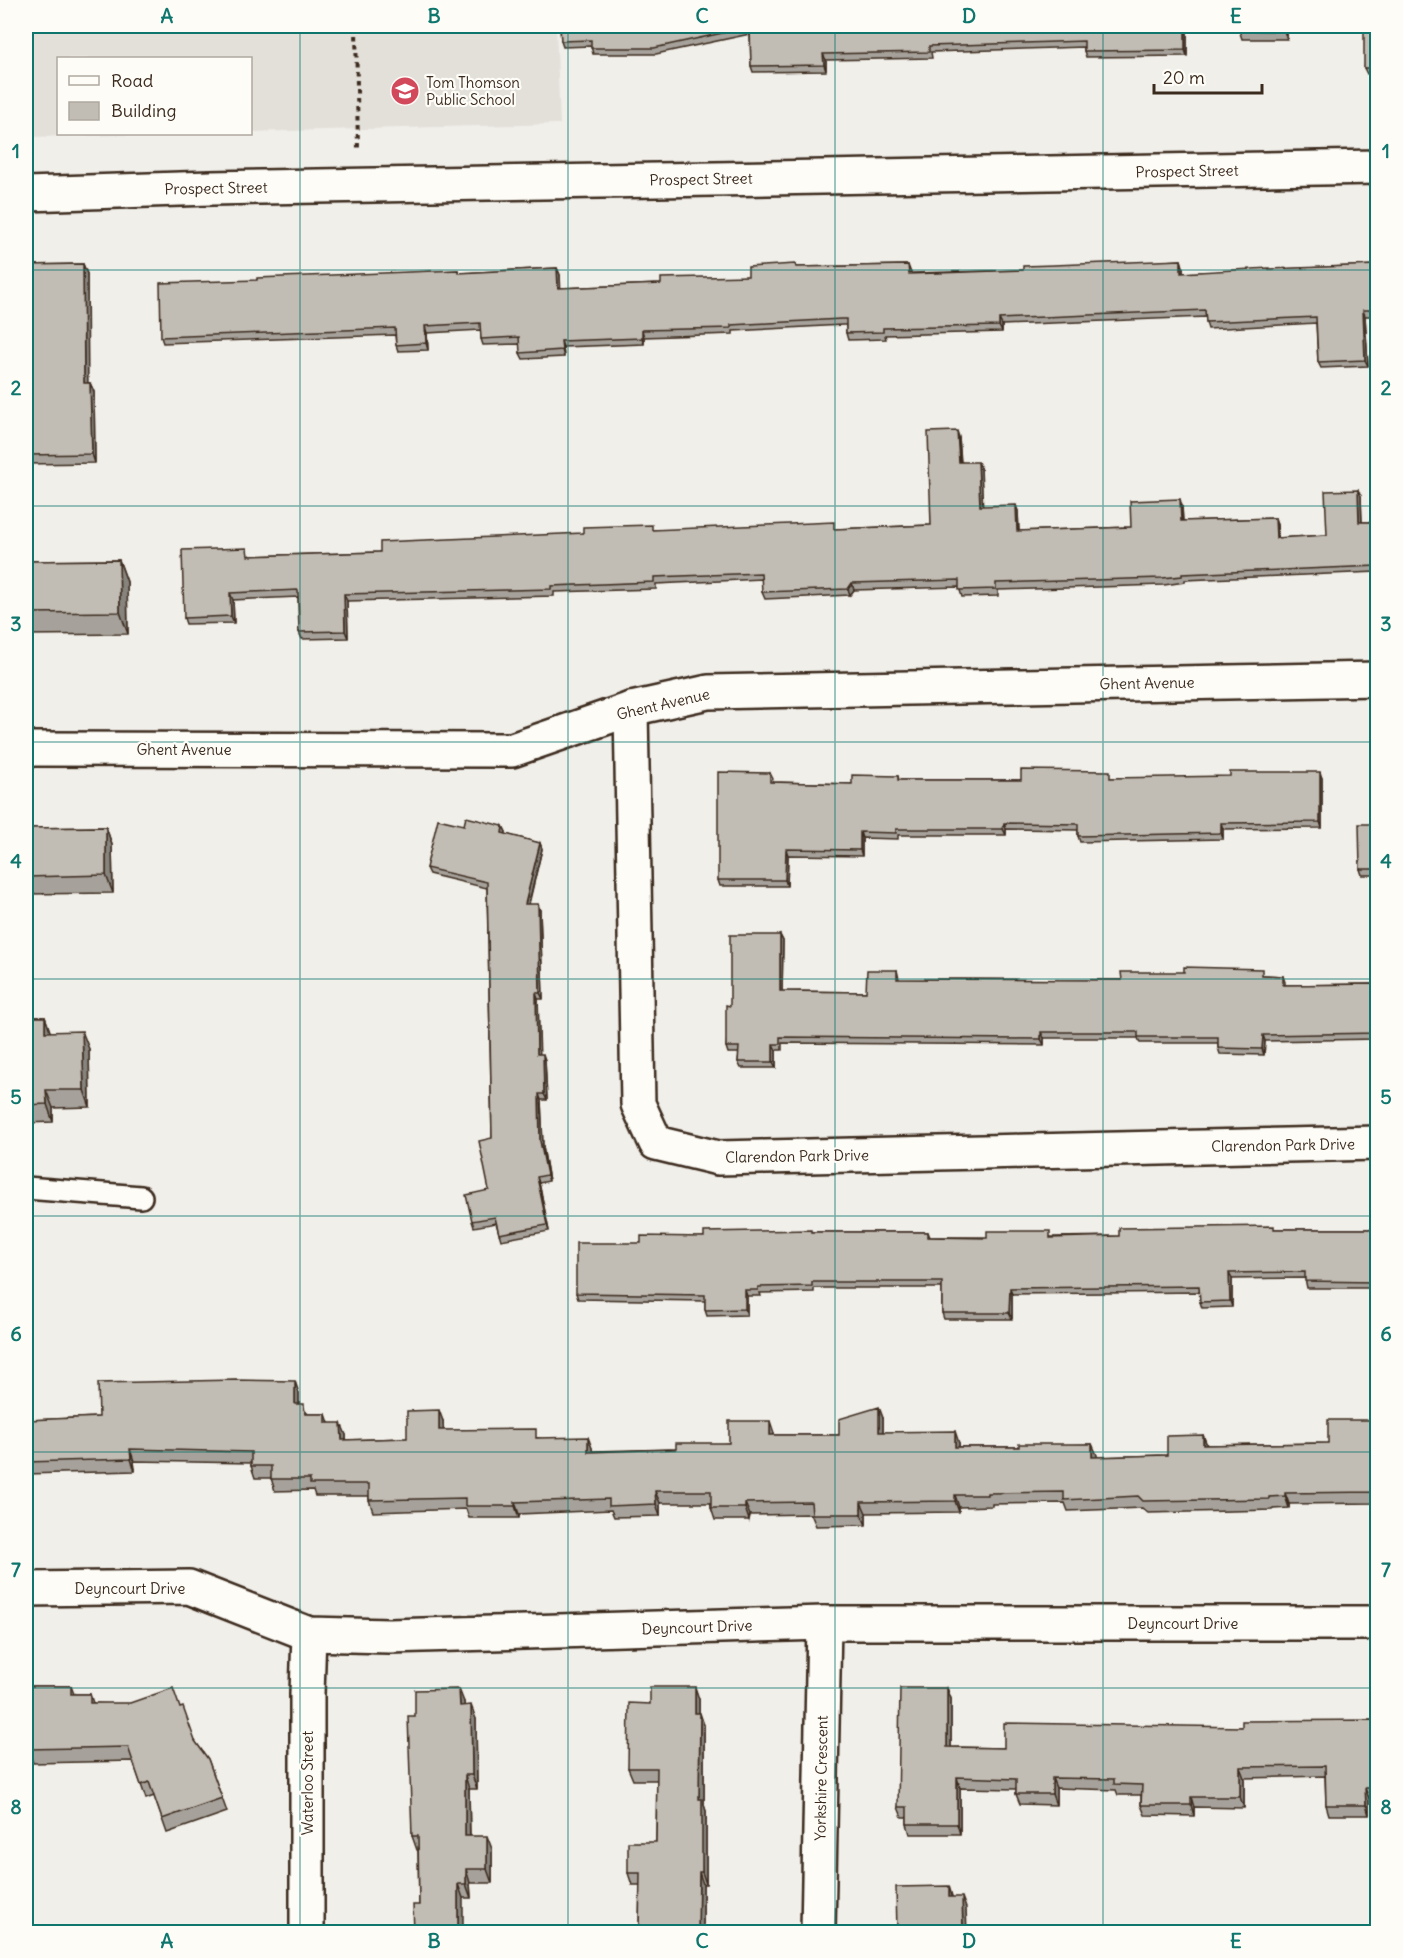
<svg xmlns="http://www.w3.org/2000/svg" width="1403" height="1958" font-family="Delius,sans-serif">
<rect width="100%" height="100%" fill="#f1efea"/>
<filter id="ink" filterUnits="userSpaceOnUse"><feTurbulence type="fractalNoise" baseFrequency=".0167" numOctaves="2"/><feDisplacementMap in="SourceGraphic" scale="12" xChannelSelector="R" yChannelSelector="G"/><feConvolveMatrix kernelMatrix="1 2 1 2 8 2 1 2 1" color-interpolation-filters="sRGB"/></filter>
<g filter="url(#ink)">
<polygon fill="#e3e0da" points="26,26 556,26 560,124 251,132 250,58 58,58 58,134 182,134 26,137"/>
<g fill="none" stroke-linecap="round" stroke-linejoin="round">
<g stroke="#3b2a1e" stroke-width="26">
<polyline id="service" points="26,1188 141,1197"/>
</g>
<g stroke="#3b2a1e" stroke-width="38">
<g id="minor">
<polyline points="631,709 638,1104 656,1143 718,1158 1378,1143"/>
<polyline points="26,749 512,750 631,709 708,692 1378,679"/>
<polyline points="26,1589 189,1587 309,1634 389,1636 824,1623 1378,1623"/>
<polyline points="307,1932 307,1694 309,1634"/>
<polyline points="818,1932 824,1623"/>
</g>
</g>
<g stroke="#3b2a1e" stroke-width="38">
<polyline id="tertiary" points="26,194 211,188 1378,167"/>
</g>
<polyline stroke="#3b2a1e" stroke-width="4" stroke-dasharray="4.5 4.5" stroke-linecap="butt" points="356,26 358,151"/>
<use href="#service" stroke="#fdfcf7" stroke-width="21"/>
<use href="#minor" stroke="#fdfcf7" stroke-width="33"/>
<use href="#tertiary" stroke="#fdfcf7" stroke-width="33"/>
</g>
<g fill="#a6a29b" stroke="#3b2a1e" stroke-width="1.5">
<polygon points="560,26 1187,26 1187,56 1086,57 1084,51 1084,47 931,52 932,58 826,60 826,71 753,72 751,66 750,34 656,54 593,54 591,46 563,47 561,41"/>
<polygon points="1239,26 1309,26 1309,30 1287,29 1287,39 1242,39 1239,30"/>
<polygon points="1377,26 1377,74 1367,74 1364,68"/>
<polygon points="1181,260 1183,267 1183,273 1377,265 1377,316 1365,316 1368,366 1321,368 1318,362 1316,323 1208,329 1206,322 1206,317 1002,325 1002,332 885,335 886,339 848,340 846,333 846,325 843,325 733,331 733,334 644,337 644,344 563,347 564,357 523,359 520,353 520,344 483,345 481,339 481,330 427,333 428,350 398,351 396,345 395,335 163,343 161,337 257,280 458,270 459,273 557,268 560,275 560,288 661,284 748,276 796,267 908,265 911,273 1023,270"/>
<polygon points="83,264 87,274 87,383 90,383 94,392 95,463 26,464 26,265"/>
<polygon points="959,437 961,462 981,468 982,506 1018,511 1019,531 1131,527 1182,506 1183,521 1275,518 1277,525 1278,538 1327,535 1358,490 1361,496 1362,522 1377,522 1377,572 1185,580 1185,582 1164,585 998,590 998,596 962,597 959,587 854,590 850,595 765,599 762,592 762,579 656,584 656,589 554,592 554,596 347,601 348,638 302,639 299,632 298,597 233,600 234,623 186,624 184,618 250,555 250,556 380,552 654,530 836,529 931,525"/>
<polygon points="119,560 127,582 128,634 26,635 26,561"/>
<polygon points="770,773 773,779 772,782 852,784 898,776 899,780 1021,780 1112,778 1322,778 1322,828 1223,829 1223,839 1080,842 1078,836 1078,830 1006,829 1006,835 898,835 898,839 862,838 862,856 788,855 787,886 720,886 718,880"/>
<polygon points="1377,824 1377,875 1362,875 1360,869"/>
<polygon points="464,825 503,826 506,832 505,834 540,843 542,849 529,904 540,910 543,999 538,999 539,1054 545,1060 547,1100 541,1100 543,1147 549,1181 539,1183 549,1231 501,1240 496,1223 474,1227 472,1221 489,1190 492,1138 487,888 429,874 426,868"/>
<polygon points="106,827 112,845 113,893 26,894 26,828"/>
<polygon points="780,935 783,941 782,991 866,992 897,970 899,979 1122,980 1264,975 1283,976 1285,982 1285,985 1377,984 1377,1039 1265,1041 1264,1055 1220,1054 1218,1048 1218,1043 1140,1043 1138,1038 1044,1038 1044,1045 782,1043 782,1050 776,1050 776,1068 741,1068 738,1062 739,1053 728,1053 726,1047 730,1006"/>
<polygon points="26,1017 45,1017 50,1032 89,1049 90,1107 53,1108 53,1122 26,1123"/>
<polygon points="1275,1229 1377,1229 1377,1288 1307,1288 1305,1278 1232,1279 1232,1307 1202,1308 1200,1302 1200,1292 1012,1294 1012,1319 944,1319 942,1313 942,1288 814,1288 814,1292 760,1293 761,1296 747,1296 747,1315 707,1316 705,1310 705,1301 578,1299 576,1293 641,1243 704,1237 811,1232 928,1232 930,1237 1052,1237 1119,1236"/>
<polygon points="299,1393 299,1404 308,1414 326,1414 329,1423 346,1435 346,1440 407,1438 443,1421 443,1430 539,1438 592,1448 592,1451 676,1449 729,1443 774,1433 774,1435 839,1435 883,1418 883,1432 959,1443 959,1447 1019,1447 1092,1444 1097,1457 1167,1455 1203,1435 1207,1445 1328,1443 1371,1420 1375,1431 1375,1446 1377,1445 1377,1503 1289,1504 1289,1508 1273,1509 1273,1510 1148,1513 1142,1508 1068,1511 1065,1503 992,1504 992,1506 959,1507 959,1512 866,1513 866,1525 816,1526 811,1514 750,1515 749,1520 715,1520 711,1508 711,1503 660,1503 660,1516 614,1517 611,1510 519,1514 519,1518 469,1518 466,1509 373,1512 369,1500 369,1496 315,1496 313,1490 275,1491 271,1478 255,1478 251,1466 251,1463 134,1461 135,1471 26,1474 26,1408 31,1420 99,1417"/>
<polygon points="26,1686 71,1686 74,1694 90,1694 93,1703 180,1708 195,1741 208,1759 227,1812 167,1833 154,1796 146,1799 133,1761 33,1763 28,1748 26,1748"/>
<polygon points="947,1688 951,1699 951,1747 1004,1748 1242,1727 1377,1720 1377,1798 1369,1798 1369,1815 1329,1815 1326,1805 1325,1776 1244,1778 1244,1808 1194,1807 1194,1816 1145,1815 1141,1805 1141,1795 1118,1795 1116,1790 1056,1788 1056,1805 1020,1804 1016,1794 1016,1789 960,1788 960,1834 910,1834 907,1824 907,1817 902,1817 898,1807"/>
<polygon points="699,1699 699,1713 704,1725 704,1805 706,1811 706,1884 703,1884 703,1932 641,1932 639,1929 640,1885 632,1885 628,1873 656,1842 657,1780 633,1780 628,1768 650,1704"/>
<polygon points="464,1702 464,1706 476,1719 477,1789 469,1789 470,1836 492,1849 492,1883 470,1883 471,1898 463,1898 419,1905 418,1850 417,1850 412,1836 415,1716"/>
</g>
<g fill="#87847e" stroke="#3b2a1e" stroke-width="1.5">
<polygon points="1185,26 1187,26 1187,56 1185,50"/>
<polygon points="1284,26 1286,26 1287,29 1287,39 1284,31"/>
<polygon points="823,54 826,60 826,71 824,65"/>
<polygon points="1181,260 1183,267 1183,280 1181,273"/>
<polygon points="83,264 87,274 88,393 84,383"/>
<polygon points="557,268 560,275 561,295 558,288"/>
<polygon points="1363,310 1365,316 1368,366 1365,360"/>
<polygon points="999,319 1002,325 1002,332 999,326"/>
<polygon points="425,326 427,333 428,350 426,343"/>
<polygon points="642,330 644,337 644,344 642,338"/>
<polygon points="561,341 563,347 564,357 562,350"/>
<polygon points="90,383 94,392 95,463 92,454"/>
<polygon points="957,431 959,437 961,469 959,462"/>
<polygon points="978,462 981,468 983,512 980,506"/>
<polygon points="1358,490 1361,496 1362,529 1359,522"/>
<polygon points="1180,499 1182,506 1183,527 1181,521"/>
<polygon points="1016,505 1018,511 1019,537 1017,531"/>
<polygon points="1275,518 1277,525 1278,545 1276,538"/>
<polygon points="119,560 127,582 128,634 120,612"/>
<polygon points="852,583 854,590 850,595 848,589"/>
<polygon points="230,593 233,600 234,623 231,616"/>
<polygon points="344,594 347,601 348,638 345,631"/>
<polygon points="1320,772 1322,778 1322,828 1320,822"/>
<polygon points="1004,823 1006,829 1006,835 1003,829"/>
<polygon points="1221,823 1223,829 1223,839 1221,833"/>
<polygon points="503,826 506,832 504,839 502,833"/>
<polygon points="106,827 112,845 113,893 106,875"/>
<polygon points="860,832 862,838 862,856 860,850"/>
<polygon points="540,843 542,849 527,910 525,904"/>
<polygon points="786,849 788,855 787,886 785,880"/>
<polygon points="538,904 540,910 543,999 540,993"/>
<polygon points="780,935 783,941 782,997 780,991"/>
<polygon points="536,993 538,999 540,1060 537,1054"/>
<polygon points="45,1017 51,1034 45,1032"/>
<polygon points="82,1031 89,1049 90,1107 84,1090"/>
<polygon points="1041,1032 1044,1038 1044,1045 1041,1039"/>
<polygon points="1263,1035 1265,1041 1264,1055 1262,1049"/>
<polygon points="773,1044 776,1050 776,1068 773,1062"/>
<polygon points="543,1054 545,1060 547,1100 544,1094"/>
<polygon points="46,1090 53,1108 53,1122 47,1104"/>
<polygon points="539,1094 541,1100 543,1147 549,1181 547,1175 540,1141"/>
<polygon points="537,1177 539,1183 549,1231 547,1225"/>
<polygon points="1229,1273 1232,1279 1232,1307 1230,1301"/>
<polygon points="1010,1288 1012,1294 1012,1319 1009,1313"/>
<polygon points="745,1290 747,1296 747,1315 745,1309"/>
<polygon points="295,1381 299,1393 299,1416 295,1404"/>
<polygon points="879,1407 883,1418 883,1444 879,1432"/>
<polygon points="27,1408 31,1420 27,1420"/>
<polygon points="439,1410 443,1421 444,1441 439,1430"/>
<polygon points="1371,1420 1375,1431 1375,1457 1371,1446"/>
<polygon points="770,1421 774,1433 774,1447 770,1435"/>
<polygon points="341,1423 346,1435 346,1452 342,1440"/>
<polygon points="955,1431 959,1443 959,1458 955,1447"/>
<polygon points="1203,1435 1207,1446 1203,1445"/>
<polygon points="588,1437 592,1448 593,1463 588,1452"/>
<polygon points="1092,1444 1097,1455 1097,1469 1092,1457"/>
<polygon points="130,1449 134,1461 135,1471 131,1459"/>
<polygon points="655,1491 660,1503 660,1516 656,1504"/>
<polygon points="1285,1493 1289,1504 1289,1508 1285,1496"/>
<polygon points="955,1495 959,1507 959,1512 955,1501"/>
<polygon points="515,1502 519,1514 519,1518 515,1506"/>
<polygon points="861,1502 866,1513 866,1525 861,1514"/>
<polygon points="745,1503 750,1515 749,1520 745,1508"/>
<polygon points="695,1687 699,1699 699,1724 695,1713"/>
<polygon points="947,1688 951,1699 951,1758 947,1747"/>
<polygon points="459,1689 464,1702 465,1719 460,1706"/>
<polygon points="471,1705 476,1719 477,1789 472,1775"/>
<polygon points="700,1713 704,1725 704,1805 706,1811 706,1884 702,1872 699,1799"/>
<polygon points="1240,1767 1244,1778 1244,1808 1240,1797"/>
<polygon points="465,1775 469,1789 470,1850 465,1836"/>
<polygon points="957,1777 960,1788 960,1834 957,1824"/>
<polygon points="1052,1778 1056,1788 1056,1805 1052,1794"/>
<polygon points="1365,1788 1369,1798 1369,1815 1366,1805"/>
<polygon points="1191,1797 1194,1807 1194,1816 1191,1805"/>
<polygon points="487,1836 492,1849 492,1883 487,1869"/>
<polygon points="466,1869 470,1883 471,1898 466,1884"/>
<polygon points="699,1872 703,1884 703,1932 698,1932"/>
<polygon points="458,1884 463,1898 463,1932 458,1932"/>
<polygon points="949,1886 952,1896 952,1907 949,1897"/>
<polygon points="962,1897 966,1908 967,1932 963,1932"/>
</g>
<g fill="#c1bcb4" stroke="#3b2a1e" stroke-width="1.5">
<polygon points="560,26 1185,26 1185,50 1084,51 1084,41 929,46 929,52 823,54 824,65 751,66 750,27 654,48 591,48 591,40 561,41"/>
<polygon points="1239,26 1284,26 1284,31 1239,30"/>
<rect x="1364" y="26" width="13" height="42"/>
<polygon points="1181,260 1181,273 1269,268 1269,269 1377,265 1377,310 1363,310 1365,360 1318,362 1316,317 1206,322 1205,310 999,319 999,326 883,328 883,332 846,333 846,319 841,319 731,325 731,328 642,330 642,338 561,341 562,350 520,353 519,337 481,339 480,323 425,326 426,343 396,345 395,328 161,337 160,283 257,280 257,278 458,270 458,273 557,268 558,288 661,284 661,278 748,276 748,267 795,264 796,267 908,265 909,274 1023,270 1023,266 1054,265"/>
<polygon points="83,264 84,383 90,383 92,454 26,455 26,265"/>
<polygon points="957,431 959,462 978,462 980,506 1016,505 1017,531 1131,527 1130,501 1180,499 1181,521 1275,518 1276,538 1327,535 1325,491 1358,490 1359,522 1377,522 1377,566 1182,574 1182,576 1162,578 996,583 996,589 959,590 959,580 852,583 848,589 762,592 761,573 654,577 654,582 551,586 551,589 344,594 345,631 299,632 298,590 230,593 231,616 184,618 182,550 247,548 248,556 380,552 380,542 583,533 583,527 652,525 652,530 834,522 834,529 931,525 928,432"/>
<polygon points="119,560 120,612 26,613 26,561"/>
<polygon points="1021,770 1110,771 1110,778 1230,776 1230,772 1320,772 1320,822 1221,823 1221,833 1078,836 1078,824 1004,823 1003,829 896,829 896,833 860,832 860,850 786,849 785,880 718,880 718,772 770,773 770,782 852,784 852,775 898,776 898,780 1021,780"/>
<polygon points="466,817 503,826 502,833 540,843 525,904 538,904 540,993 536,993 537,1054 543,1054 544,1094 539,1094 540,1141 547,1175 537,1177 547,1225 499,1234 495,1217 472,1221 466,1195 489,1190 479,1141 492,1138 487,882 426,868 438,819 464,825"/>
<polygon points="1359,824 1377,824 1377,869 1360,869"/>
<polygon points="106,827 106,875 26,877 26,828"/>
<polygon points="730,935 780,935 780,991 866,992 867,970 897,970 897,979 1122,980 1121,972 1184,972 1184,967 1262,969 1262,975 1283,976 1283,985 1377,984 1377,1033 1263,1035 1262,1049 1218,1048 1218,1037 1138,1037 1138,1032 1041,1032 1041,1039 780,1037 780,1044 773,1044 773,1062 738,1062 739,1047 726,1047 726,1005 730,1006"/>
<polygon points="26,1017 45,1017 45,1032 82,1031 84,1090 46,1090 47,1104 26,1105"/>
<polygon points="1274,1226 1274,1229 1377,1229 1377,1282 1305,1281 1305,1272 1229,1273 1230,1301 1200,1302 1199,1286 1010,1288 1009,1313 942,1313 942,1282 812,1282 812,1286 758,1287 758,1290 745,1290 745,1309 705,1310 705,1295 576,1293 576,1243 641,1243 641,1236 704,1237 704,1232 811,1230 811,1232 928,1232 928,1237 987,1238 987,1231 1050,1231 1050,1238 1119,1236 1119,1228"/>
<polygon points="235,1380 295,1381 295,1404 304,1404 305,1414 326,1414 326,1423 341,1423 342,1440 407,1438 407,1411 439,1410 439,1430 536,1429 536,1438 588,1437 588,1452 676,1449 676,1443 729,1443 729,1421 770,1421 770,1435 839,1435 839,1419 879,1407 879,1432 955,1431 955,1447 1019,1447 1019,1444 1092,1444 1092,1457 1167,1455 1167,1436 1203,1435 1203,1445 1328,1443 1328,1420 1371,1420 1371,1446 1377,1445 1377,1497 1376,1497 1376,1492 1285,1493 1285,1496 1269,1497 1269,1499 1143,1501 1138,1496 1064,1500 1064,1492 987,1493 987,1495 955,1495 955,1501 861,1502 861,1514 812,1514 811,1502 745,1503 745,1508 711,1508 711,1491 655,1491 656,1504 609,1506 609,1499 515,1502 515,1506 465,1506 465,1498 369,1500 369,1484 310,1484 310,1479 271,1479 271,1466 251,1466 251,1452 130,1449 131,1459 26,1462 26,1408 27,1408 27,1420 99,1417 98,1383"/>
<polygon points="26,1686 71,1686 71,1694 90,1694 90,1703 130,1703 173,1688 180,1708 183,1707 195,1741 208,1759 222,1798 162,1819 149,1782 141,1785 128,1747 28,1749 28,1735 26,1735"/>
<polygon points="650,1687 695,1687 695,1713 700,1713 699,1799 702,1799 702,1872 699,1872 698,1932 656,1932 656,1929 639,1929 640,1873 628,1873 628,1842 656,1842 657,1768 628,1768 629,1703 650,1704"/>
<polygon points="900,1688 947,1688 947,1747 1004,1748 1004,1723 1242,1727 1242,1721 1377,1720 1377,1788 1365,1788 1366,1805 1326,1805 1325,1766 1240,1767 1240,1797 1191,1797 1191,1805 1141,1805 1142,1785 1114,1784 1114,1779 1052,1778 1052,1794 1016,1794 1016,1779 957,1777 957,1824 907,1824 907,1807 898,1807"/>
<polygon points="459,1689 460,1706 471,1705 472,1775 465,1775 465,1836 487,1836 487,1869 466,1869 466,1884 458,1884 458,1932 414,1932 413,1905 419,1905 418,1836 412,1836 408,1716 415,1716 415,1690"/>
<polygon points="949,1886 949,1897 962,1897 963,1932 897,1932 896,1887"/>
</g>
</g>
<path fill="none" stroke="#0f766e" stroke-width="1.5" stroke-opacity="0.55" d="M300 26V1932M568 26V1932M835 26V1932M1103 26V1932M26 270H1378M26 506H1378M26 742H1378M26 979H1378M26 1216H1378M26 1452H1378M26 1688H1378"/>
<defs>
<g id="school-disc" transform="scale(1.5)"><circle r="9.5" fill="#d1495b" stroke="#fdfcf7"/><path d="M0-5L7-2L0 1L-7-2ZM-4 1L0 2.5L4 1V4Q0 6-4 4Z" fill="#fff"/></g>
</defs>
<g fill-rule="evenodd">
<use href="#school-disc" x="405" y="91"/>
</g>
<g text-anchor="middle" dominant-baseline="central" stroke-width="4.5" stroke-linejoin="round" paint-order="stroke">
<g font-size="15" fill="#3b2a1e" stroke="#fdfcf7" text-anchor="start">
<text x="426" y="82">Tom Thomson<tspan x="426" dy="17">Public School</tspan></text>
</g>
<g font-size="15" fill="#3b2a1e" stroke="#fdfcf7">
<text transform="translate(1187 171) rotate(-1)">Prospect Street</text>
<text transform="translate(701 179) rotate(-1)">Prospect Street</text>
<text transform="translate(216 188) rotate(-1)">Prospect Street</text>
<text transform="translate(1147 683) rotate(-1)">Ghent Avenue</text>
<text transform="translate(663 704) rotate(-13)">Ghent Avenue</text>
<text x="184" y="749">Ghent Avenue</text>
<text transform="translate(1283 1145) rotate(-1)">Clarendon Park Drive</text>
<text transform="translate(797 1156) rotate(-1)">Clarendon Park Drive</text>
<text x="130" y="1588">Deyncourt Drive</text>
<text x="1183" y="1623">Deyncourt Drive</text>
<text transform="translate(697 1627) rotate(-2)">Deyncourt Drive</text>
<text transform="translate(821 1778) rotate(-89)">Yorkshire Crescent</text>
<text transform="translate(307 1783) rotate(-90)">Waterloo Street</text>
</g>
</g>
<rect width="1403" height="1958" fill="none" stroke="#fdfcf7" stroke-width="66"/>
<rect x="57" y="57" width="195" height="78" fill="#fdfcf7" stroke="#afa8a0" stroke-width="1.5"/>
<rect x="69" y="76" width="30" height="9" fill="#fdfcf7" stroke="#afa8a0" stroke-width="1.5"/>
<text x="111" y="87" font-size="18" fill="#3b2a1e">Road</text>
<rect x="69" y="102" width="30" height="18" fill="#c1bcb4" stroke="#afa8a0" stroke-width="1.5"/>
<text x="111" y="117" font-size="18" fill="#3b2a1e">Building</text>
<path d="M1154 84v9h108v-9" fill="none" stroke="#3b2a1e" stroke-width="3"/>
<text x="1163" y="84" font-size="18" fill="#3b2a1e" stroke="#fdfcf7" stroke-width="4.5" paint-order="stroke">20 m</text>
<rect x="33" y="33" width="1337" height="1892" fill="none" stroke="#0f766e" stroke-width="2"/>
<g font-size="20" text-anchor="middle" font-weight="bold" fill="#0f766e">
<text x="167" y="23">A</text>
<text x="434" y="23">B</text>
<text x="702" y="23">C</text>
<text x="969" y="23">D</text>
<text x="1236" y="23">E</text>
<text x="16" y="158">1</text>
<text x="1386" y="158">1</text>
<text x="16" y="395">2</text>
<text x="1386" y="395">2</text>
<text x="16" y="631">3</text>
<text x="1386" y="631">3</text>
<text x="16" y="868">4</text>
<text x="1386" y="868">4</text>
<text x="16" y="1104">5</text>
<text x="1386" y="1104">5</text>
<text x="16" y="1341">6</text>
<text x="1386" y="1341">6</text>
<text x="16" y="1577">7</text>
<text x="1386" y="1577">7</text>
<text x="16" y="1814">8</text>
<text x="1386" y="1814">8</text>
<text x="167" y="1948">A</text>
<text x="434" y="1948">B</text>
<text x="702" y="1948">C</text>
<text x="969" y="1948">D</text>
<text x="1236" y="1948">E</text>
</g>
</svg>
